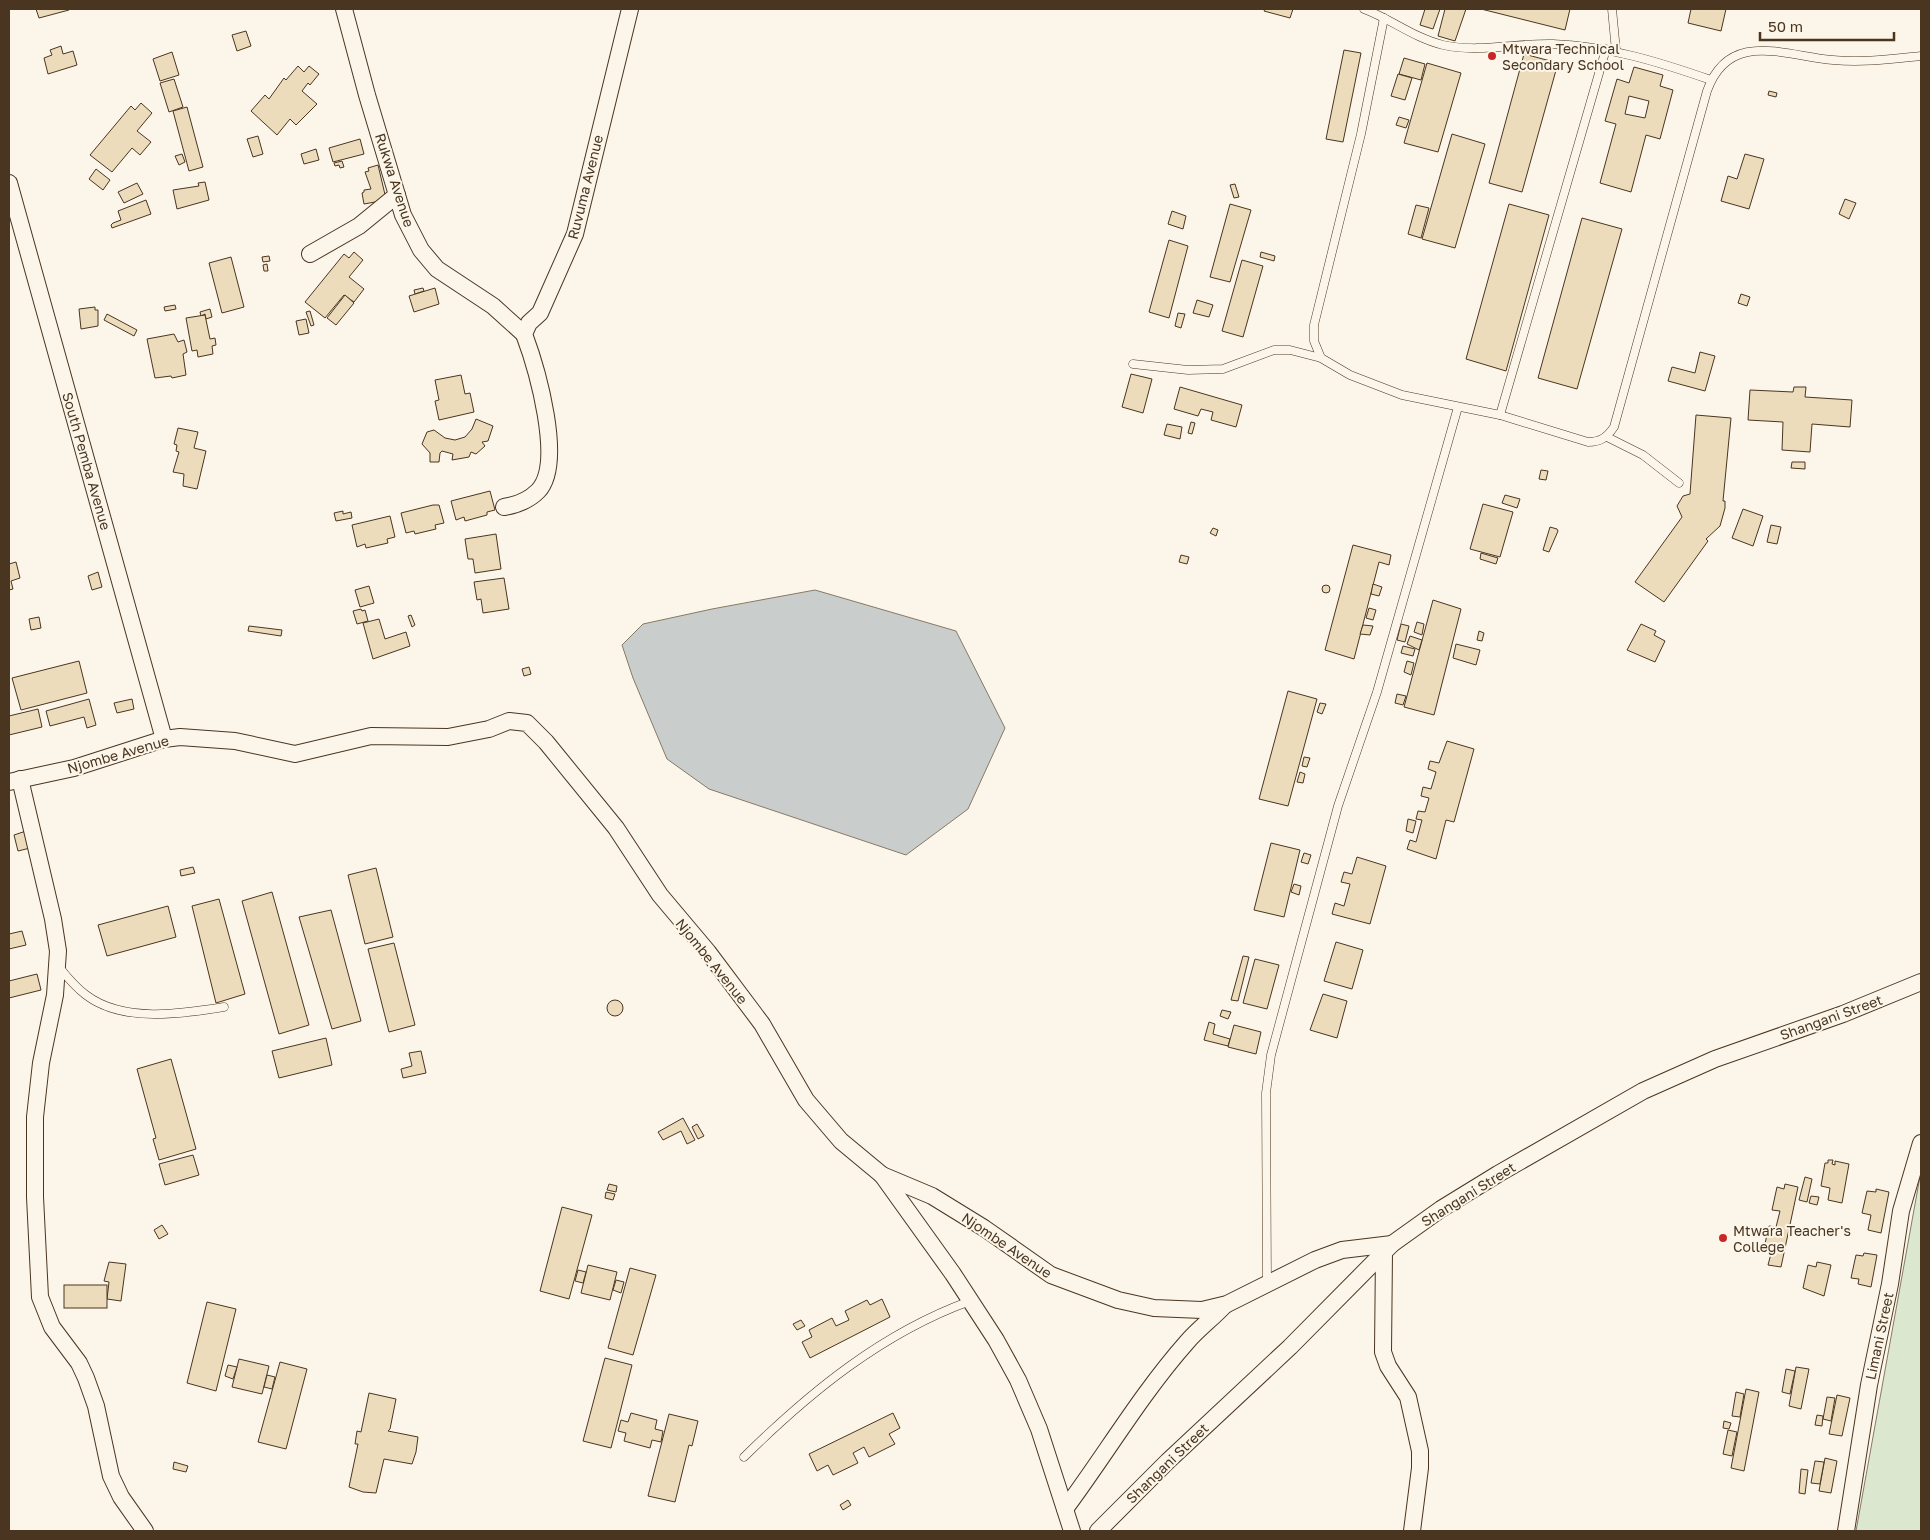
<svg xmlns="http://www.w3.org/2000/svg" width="1930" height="1540" font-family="'Golos Text',sans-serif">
<rect width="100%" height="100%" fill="#fbf6e9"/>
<polygon fill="#dce7d0" stroke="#887966" points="1921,1171 1921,1531 1856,1531"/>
<polygon fill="#c9cecd" stroke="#887966" points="815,590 956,631 1005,728 968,809 906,855 709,789 667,759 633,678 622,645 643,624 712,609"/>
<g fill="#ecdcbc" stroke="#4a3520" fill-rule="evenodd">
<polygon points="36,9 69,9 69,10 39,18"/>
<polygon points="1265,9 1293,9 1290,18 1264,11"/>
<polygon points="1425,9 1440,9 1433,29 1420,25"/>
<polygon points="1445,9 1466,9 1455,41 1438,36"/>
<polygon points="1481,9 1570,9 1565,30"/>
<polygon points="1691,9 1726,9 1721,31 1688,23"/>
<polygon points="246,31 251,46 237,51 232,35"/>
<polygon points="61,46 63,54 73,51 77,65 48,74 44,58 52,55 50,50"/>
<polygon points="1344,50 1361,53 1343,142 1326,139"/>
<polygon points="172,52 179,75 160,81 153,59"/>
<polygon points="1524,54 1558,63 1522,192 1489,183"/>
<polygon points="1404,58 1425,64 1421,80 1399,74"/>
<polygon points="1427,63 1461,73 1438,152 1404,143"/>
<polygon points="298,66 304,72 309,66 319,74 310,85 308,83 302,91 317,104 296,125 290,119 277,135 251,111 265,95 269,99 284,78 286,80"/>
<path d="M1634 67 1663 75 1660 86 1673 90 1660 139 1646 135 1631 192 1600 183 1616 124 1605 121 1617 79 1629 83ZM1629 96 1649 101 1645 118 1625 114Z"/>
<polygon points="1398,74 1412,78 1405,100 1391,96"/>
<polygon points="174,79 183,107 169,112 160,83"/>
<polygon points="1769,91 1777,93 1776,97 1768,95"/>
<polygon points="141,103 152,113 137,131 151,142 140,155 132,148 112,172 90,155 131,106 135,110"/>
<polygon points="187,107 203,167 189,171 173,111"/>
<polygon points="1399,117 1409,120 1406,128 1396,125"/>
<polygon points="1452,134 1485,144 1455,248 1422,239"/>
<polygon points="258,136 263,154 253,157 247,139"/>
<polygon points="360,139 364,154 333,162 329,148"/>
<polygon points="316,149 319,160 304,164 301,154"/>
<polygon points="182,154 185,162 179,165 175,156"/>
<polygon points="1745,154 1764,159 1749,209 1721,201 1728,176 1737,179"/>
<polygon points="342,161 344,167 340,168 339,165 335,166 334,163"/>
<polygon points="378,165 387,203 376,206 375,202 364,204 362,193 364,192 364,190 371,189 365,172 369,171 368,168"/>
<polygon points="96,169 110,180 103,190 89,179"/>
<polygon points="205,182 209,200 177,209 173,190 199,186 198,183"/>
<polygon points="137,183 143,194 124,203 118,192"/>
<polygon points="1235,184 1239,197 1234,198 1230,185"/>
<polygon points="1845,199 1856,203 1849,219 1839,214"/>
<polygon points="146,200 151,214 112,228 111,225 113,223 121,220 118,211"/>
<polygon points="1230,204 1251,210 1230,282 1210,277"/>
<polygon points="1509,204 1549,215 1506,371 1466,359"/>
<polygon points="1416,205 1429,208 1421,238 1408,234"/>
<polygon points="1172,211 1186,216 1183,229 1168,224"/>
<polygon points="1582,218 1622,229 1577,389 1538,378"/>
<polygon points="1169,240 1188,246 1169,318 1149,312"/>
<polygon points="354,252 363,260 349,277 364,289 354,302 344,295 325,318 305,302 344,254 349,258"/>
<polygon points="1261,252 1275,256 1274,261 1260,257"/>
<polygon points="269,256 270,261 263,262 262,257"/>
<polygon points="231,257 244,307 222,313 209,263"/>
<polygon points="1242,260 1263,266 1243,337 1222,331"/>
<polygon points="267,264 268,271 264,271 263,265"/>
<polygon points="423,288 424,291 415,294 414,290"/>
<polygon points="435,288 439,304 414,312 409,296"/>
<polygon points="1741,294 1750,297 1747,306 1738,303"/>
<polygon points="345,295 354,303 336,325 327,318"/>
<polygon points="1197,300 1213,305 1209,317 1193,313"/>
<polygon points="175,305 176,309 165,311 164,307"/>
<polygon points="95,307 95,310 98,310 98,326 81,329 79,309"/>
<polygon points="210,309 212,317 206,319 205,314 201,316 200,312"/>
<polygon points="310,311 314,325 311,326 306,312"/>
<polygon points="1178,313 1185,314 1181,328 1175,326"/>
<polygon points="107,314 137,330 134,336 104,320"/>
<polygon points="205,315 210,339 215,338 216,345 212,346 213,354 198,357 197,350 192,351 186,318"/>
<polygon points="306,319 309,333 299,335 296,321"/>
<polygon points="174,334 178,342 184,340 187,352 183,354 186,375 172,378 171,376 155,378 147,339"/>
<polygon points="1700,352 1715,356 1705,391 1668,381 1672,367 1695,373"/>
<polygon points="1131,374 1152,379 1143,413 1122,407"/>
<polygon points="461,375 465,394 470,393 474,412 439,420 435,401 439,400 435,380"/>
<polygon points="1180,387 1242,405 1236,427 1211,420 1213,412 1201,409 1198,416 1174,409"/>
<polygon points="1794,387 1806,387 1805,397 1852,400 1850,427 1812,424 1810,452 1782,450 1783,422 1748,420 1750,390 1793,392"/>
<polygon points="1696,415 1731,418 1723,501 1725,501 1725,508 1720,526 1706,539 1708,541 1664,602 1635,582 1682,517 1677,506 1683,496 1690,494"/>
<polygon points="476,419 493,426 488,441 482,442 485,446 476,454 471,452 469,457 452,460 453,454 442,451 440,453 439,462 430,462 430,453 422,444 427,432 434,430 445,438 455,440 465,437 472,429"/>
<polygon points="1191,422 1195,423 1192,434 1188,433"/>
<polygon points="1167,424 1182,427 1180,439 1164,435"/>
<polygon points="178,428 198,432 194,448 206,451 197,489 183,486 184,474 173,472 179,452 176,451 177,445 174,444"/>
<polygon points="1792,462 1805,462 1805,469 1791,468"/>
<polygon points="1541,470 1548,471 1546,480 1539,479"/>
<polygon points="490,491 495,510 487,512 487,515 465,521 464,517 456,520 451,501"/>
<polygon points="1505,495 1520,499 1517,508 1502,503"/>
<polygon points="1483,504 1513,512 1500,557 1470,549"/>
<polygon points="433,505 439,505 444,523 435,525 436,529 415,534 414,531 406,533 401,513"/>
<polygon points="1743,509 1763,516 1753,546 1732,538"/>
<polygon points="343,511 343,514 351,512 352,518 336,521 334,513"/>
<polygon points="390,516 395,537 387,539 388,543 366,548 365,544 357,547 352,525"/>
<polygon points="1771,525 1781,527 1777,544 1767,542"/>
<polygon points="1550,527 1557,529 1558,531 1549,552 1543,550"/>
<polygon points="1213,528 1218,530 1216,536 1210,533"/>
<polygon points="496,534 501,569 475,573 473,559 468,559 465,539"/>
<polygon points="1353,545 1391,555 1389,565 1379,562 1354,659 1325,650"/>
<polygon points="1481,553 1498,558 1496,564 1480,559"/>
<polygon points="1181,555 1189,557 1187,564 1179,562"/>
<polygon points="16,562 20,578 11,581 13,589 9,590 9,564"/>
<polygon points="98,572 102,587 92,590 88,576"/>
<polygon points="504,578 509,609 483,613 481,599 477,600 474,582"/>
<polygon points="1373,584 1382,587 1379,596 1371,594"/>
<circle cx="1326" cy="589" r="4"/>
<polygon points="369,586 374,603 360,607 355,590"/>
<polygon points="1433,600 1461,609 1434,715 1404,707"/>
<polygon points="1369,608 1376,610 1373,620 1366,618"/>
<polygon points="361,609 362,611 365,610 368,621 357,624 353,611"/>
<polygon points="411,615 415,625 412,627 408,616"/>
<polygon points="39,617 41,628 31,630 29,619"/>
<polygon points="379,619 385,639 406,632 410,646 373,659 363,623"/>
<polygon points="1417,622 1424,624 1422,635 1414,632"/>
<polygon points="1401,624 1409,626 1405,642 1397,640"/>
<polygon points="1641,624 1656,631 1654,635 1665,641 1655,662 1627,650"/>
<polygon points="1363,625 1373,626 1370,635 1360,634"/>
<polygon points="249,626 282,630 281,636 248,631"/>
<polygon points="1479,631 1484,633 1482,641 1477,640"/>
<polygon points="1410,636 1422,640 1419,650 1407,644"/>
<polygon points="1456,644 1480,650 1476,665 1453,658"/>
<polygon points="1403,646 1415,649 1413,656 1401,653"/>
<polygon points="79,661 87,693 21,710 12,678"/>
<polygon points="1407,661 1414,663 1411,675 1404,672"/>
<polygon points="529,667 531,674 524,676 522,669"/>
<polygon points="1288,691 1317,699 1288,806 1259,799"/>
<polygon points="1397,694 1406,696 1403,705 1395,703"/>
<polygon points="89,699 96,725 87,728 84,717 50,726 46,711"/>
<polygon points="132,699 134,709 117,713 114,703"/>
<polygon points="1320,703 1326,704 1322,714 1317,712"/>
<polygon points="38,709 42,727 9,735 9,716"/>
<polygon points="1447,741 1474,749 1454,822 1446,820 1436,859 1407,849 1410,840 1416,842 1422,820 1416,819 1418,811 1425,812 1429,798 1421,796 1423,787 1431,789 1436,772 1428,769 1430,761 1439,763"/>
<polygon points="1304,757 1310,758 1307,767 1302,766"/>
<polygon points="1300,772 1305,774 1303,783 1297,782"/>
<polygon points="1408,819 1416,821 1413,833 1406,831"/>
<polygon points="26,831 30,848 18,851 14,835"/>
<polygon points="1271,843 1300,850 1284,917 1254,910"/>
<polygon points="1304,853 1311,855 1308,864 1301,862"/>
<polygon points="1357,857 1386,866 1370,924 1332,914 1335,903 1344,906 1350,884 1341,882 1344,872 1352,874"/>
<polygon points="193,867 195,873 181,876 180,870"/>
<polygon points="376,868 393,937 365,944 348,875"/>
<polygon points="1294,884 1301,886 1299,895 1291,892"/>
<polygon points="272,892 309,1025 279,1034 242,901"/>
<polygon points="219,899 245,994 216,1003 192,906"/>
<polygon points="168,906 176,937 107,956 98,925"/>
<polygon points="331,910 361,1021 332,1029 299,917"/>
<polygon points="22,931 26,945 9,949 9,934"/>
<polygon points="1336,942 1363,950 1352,989 1324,981"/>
<polygon points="394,943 415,1025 389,1032 368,949"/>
<polygon points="1243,956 1249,957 1238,1001 1231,1000"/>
<polygon points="1255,959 1279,965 1267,1009 1243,1003"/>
<polygon points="37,974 41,990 9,998 9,981"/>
<polygon points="1323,994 1347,1001 1337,1038 1310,1030"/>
<circle cx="615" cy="1008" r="8"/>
<polygon points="1222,1010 1231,1012 1228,1019 1220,1016"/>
<polygon points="1209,1022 1215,1024 1213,1034 1230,1039 1228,1046 1204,1040"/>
<polygon points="1234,1025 1261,1032 1256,1054 1228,1047"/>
<polygon points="326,1038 332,1065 279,1078 272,1051"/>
<polygon points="421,1051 426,1073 403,1078 401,1069 412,1066 409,1053"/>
<polygon points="171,1059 196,1149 159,1160 153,1139 156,1138 137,1069"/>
<polygon points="683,1118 695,1140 687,1144 681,1131 663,1140 658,1132"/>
<polygon points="697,1124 704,1136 698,1139 692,1127"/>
<polygon points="193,1155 199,1175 165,1185 159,1164"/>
<polygon points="1828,1160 1833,1160 1832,1164 1835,1165 1835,1161 1849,1164 1842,1203 1828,1200 1830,1188 1821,1186 1825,1163 1828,1163"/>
<polygon points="1805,1177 1812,1179 1807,1202 1799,1200"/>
<polygon points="609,1184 617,1186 616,1192 607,1190"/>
<polygon points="1785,1184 1798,1187 1781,1267 1768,1265 1772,1250 1764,1248 1769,1226 1776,1227 1780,1211 1772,1210 1777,1187 1784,1189"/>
<polygon points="1876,1189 1889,1192 1881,1233 1868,1230 1871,1215 1862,1213 1867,1191 1876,1192"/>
<polygon points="606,1192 615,1194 613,1200 605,1198"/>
<polygon points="1811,1196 1819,1197 1817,1205 1809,1203"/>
<polygon points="562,1207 592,1215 569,1299 540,1291"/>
<polygon points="162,1225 168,1234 159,1239 154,1230"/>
<polygon points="1864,1253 1877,1255 1871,1287 1858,1284 1859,1279 1851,1278 1856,1255 1863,1256"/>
<polygon points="109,1262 126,1264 121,1301 107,1299 109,1282 104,1281"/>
<polygon points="1817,1262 1831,1265 1824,1296 1803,1288 1808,1265 1816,1267"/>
<polygon points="588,1265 617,1272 610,1300 581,1293"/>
<polygon points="630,1268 656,1275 633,1355 608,1348"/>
<polygon points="578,1270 586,1272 583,1283 575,1281"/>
<polygon points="616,1280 624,1282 621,1293 613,1290"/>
<rect x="64" y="1285" width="43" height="23"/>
<polygon points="882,1299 890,1317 810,1358 802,1342 812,1337 809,1330 832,1318 836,1326 849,1320 845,1311 867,1300 870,1305"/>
<polygon points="207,1302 236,1309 216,1391 187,1383"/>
<polygon points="801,1320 805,1326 797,1330 793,1324"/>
<polygon points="605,1358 632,1365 611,1448 583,1441"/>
<polygon points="239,1359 269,1366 262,1394 232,1387"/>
<polygon points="280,1362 307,1369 286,1449 258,1442"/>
<polygon points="228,1365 237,1367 233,1379 225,1376"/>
<polygon points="1796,1367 1809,1369 1801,1409 1789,1406"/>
<polygon points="1786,1369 1795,1371 1790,1394 1782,1392"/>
<polygon points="267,1375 275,1377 272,1389 264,1387"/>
<polygon points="1746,1389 1759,1392 1744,1471 1731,1468"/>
<polygon points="1736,1392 1744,1394 1740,1417 1732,1416"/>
<polygon points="369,1393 396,1399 390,1429 388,1431 418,1437 416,1452 412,1464 384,1459 376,1493 363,1492 349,1487 358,1444 355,1444 357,1431 361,1432"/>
<polygon points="1837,1395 1850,1398 1842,1436 1829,1434"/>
<polygon points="1827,1397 1835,1398 1831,1421 1823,1419"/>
<polygon points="631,1413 657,1420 655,1429 663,1431 661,1442 652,1440 650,1448 624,1441 626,1433 618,1431 621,1420 628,1422"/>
<polygon points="893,1413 900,1428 889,1434 895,1444 869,1457 864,1447 853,1453 858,1463 833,1475 828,1465 817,1471 809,1454"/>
<polygon points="669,1414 698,1421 692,1446 689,1445 675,1502 648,1496"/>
<polygon points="1817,1415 1823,1416 1822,1426 1815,1425"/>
<polygon points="1724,1421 1731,1423 1729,1429 1723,1428"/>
<polygon points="1728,1430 1737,1432 1732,1456 1723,1454"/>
<polygon points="1825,1458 1837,1461 1831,1493 1819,1491"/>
<polygon points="1815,1461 1824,1462 1820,1484 1811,1483"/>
<polygon points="174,1462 188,1466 186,1472 173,1469"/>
<polygon points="1801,1469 1808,1470 1805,1494 1799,1493"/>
<polygon points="848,1500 851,1505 843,1510 840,1505"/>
</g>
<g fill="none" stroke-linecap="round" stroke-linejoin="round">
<g stroke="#4a3520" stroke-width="9">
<g id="service">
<path d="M1364 9C1391 19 1414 38 1443 45 1478 53 1517 43 1553 44 1608 46 1659 62 1711 80"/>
<polyline points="1612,9 1616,51"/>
<path d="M1384 18 1361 134 1314 325V341L1321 358 1350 375 1402 395 1500 415 1588 442C1601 442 1607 437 1614 427L1707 91C1729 29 1785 56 1833 60 1862 63 1892 59 1921 56"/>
<polyline points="1133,364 1188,370 1223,369 1274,350 1290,350 1321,358"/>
<polyline points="1500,415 1606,49"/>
<polyline points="1607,437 1643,455 1679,483"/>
<path d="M59 967C67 977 75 987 86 995 123 1023 181 1014 224 1007"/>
<polyline points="1267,1284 1266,1093 1271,1055 1338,806 1377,692 1458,407"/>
<path d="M744 1457C810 1392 882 1333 970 1301"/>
</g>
</g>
<g stroke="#4a3520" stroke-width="18">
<g id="minor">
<polyline points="344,9 367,95 403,215 421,250 437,269 493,306 524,334"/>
<polyline points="9,183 164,739"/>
<polyline points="310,254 359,226 397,195"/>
<path d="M504 507C517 505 529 500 538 491 565 463 536 366 524 334L529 323 540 313 575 234 630 9"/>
<polyline points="20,779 53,919 58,951 55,995 41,1063 35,1117 35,1197 40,1297 52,1327 79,1363 86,1378 96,1406 111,1476 121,1497 145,1531"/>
<polyline points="9,782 74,768 164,739 180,737 235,741 295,754 371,736 448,737 489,729 509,721 527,723 546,742 616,828 660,895 708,952 762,1024 806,1100 841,1141 882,1175 932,1196 984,1228 1051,1275 1118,1300 1154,1308 1202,1310 1227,1304 1315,1260 1342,1250 1392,1244"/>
<polyline points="882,1175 953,1274 996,1340 1018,1380 1039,1429 1072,1531"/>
<polyline points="1384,1252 1383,1352 1388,1366 1408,1397 1420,1451 1420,1468 1412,1531"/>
<path d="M1065 1509C1106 1454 1141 1394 1187 1342 1198 1329 1213 1318 1225 1305"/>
<polyline points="1098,1531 1168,1461 1290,1347 1392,1244 1441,1209 1498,1174 1643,1091 1715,1059 1843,1014 1921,982"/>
<polyline points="1846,1531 1869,1385 1890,1284 1901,1211 1921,1143"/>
</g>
</g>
<use href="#service" stroke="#fbf6e9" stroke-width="8"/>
<use href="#minor" stroke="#fbf6e9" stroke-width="16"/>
</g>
<g fill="#c62828" stroke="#fbf6e9" stroke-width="2">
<circle cx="1492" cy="56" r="5"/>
<circle cx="1723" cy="1238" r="5"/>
</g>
<g text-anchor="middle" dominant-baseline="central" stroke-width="4" stroke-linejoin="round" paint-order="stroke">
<g font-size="14" fill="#4a3520" stroke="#fbf6e9" text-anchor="start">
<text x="1502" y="48">Mtwara Technical<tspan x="1502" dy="16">Secondary School</tspan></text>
<text x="1733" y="1230">Mtwara Teacher's<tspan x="1733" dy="16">College</tspan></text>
</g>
<g font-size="14" fill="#4a3520" stroke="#fbf6e9">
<text transform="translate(395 180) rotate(72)">Rukwa Avenue</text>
<text transform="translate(585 187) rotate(-76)">Ruvuma Avenue</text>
<text transform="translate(87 461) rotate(74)">South Pemba Avenue</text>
<text transform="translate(118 754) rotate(-16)">Njombe Avenue</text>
<text transform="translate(712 961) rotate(51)">Njombe Avenue</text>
<text transform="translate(1831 1017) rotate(-20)">Shangani Street</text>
<text transform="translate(1468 1194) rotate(-32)">Shangani Street</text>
<text transform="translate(1007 1245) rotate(34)">Njombe Avenue</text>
<text transform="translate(1879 1336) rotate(-78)">Limani Street</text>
<text transform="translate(1167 1463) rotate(-44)">Shangani Street</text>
</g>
</g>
<rect width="1930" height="1540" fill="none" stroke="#4a3520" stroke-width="20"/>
<path d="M1760 32v8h134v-8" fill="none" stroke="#4a3520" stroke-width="2.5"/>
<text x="1768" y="32" font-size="15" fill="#4a3520" stroke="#fbf6e9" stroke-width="4" paint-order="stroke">50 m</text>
</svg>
